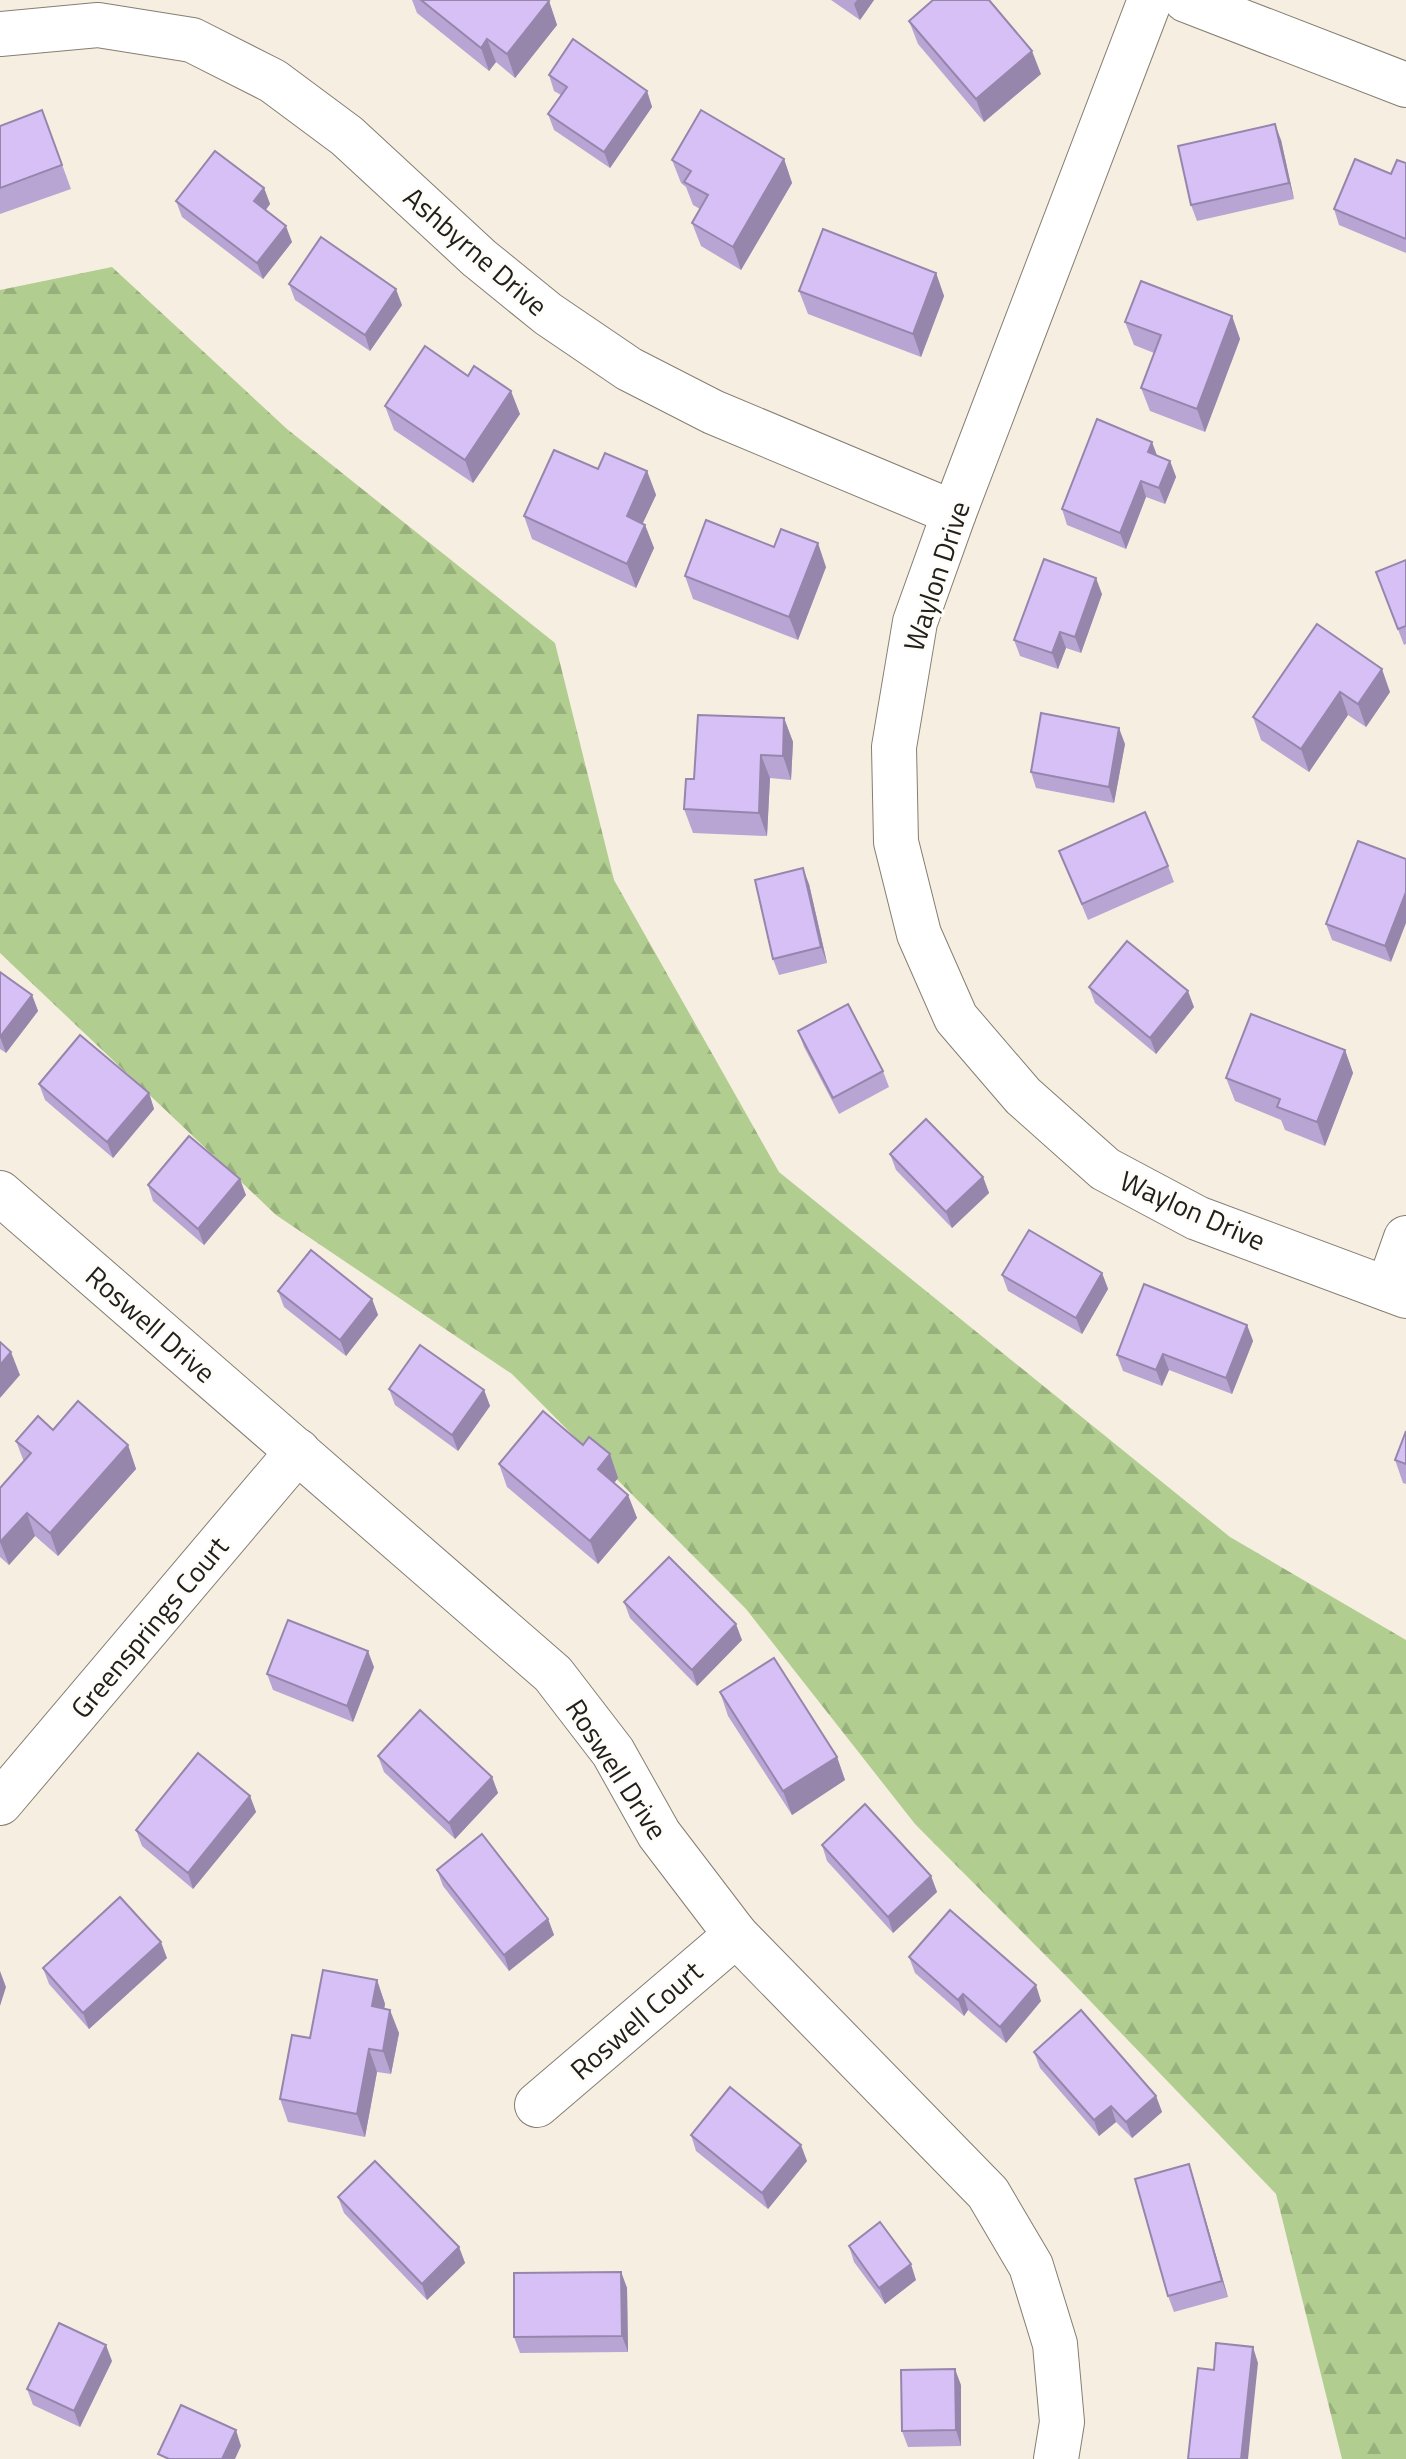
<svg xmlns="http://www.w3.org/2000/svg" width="1406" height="2459" font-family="'Titillium Web',sans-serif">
<defs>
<pattern id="forest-firs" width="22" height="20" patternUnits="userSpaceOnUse" patternTransform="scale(2)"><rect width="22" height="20" fill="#b1cd90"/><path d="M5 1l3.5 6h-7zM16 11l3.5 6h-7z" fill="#98b07c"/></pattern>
</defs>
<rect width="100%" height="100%" fill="#f6efe1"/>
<polygon fill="url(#forest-firs)" points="112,267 287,429 555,643 614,880 779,1172 1230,1537 1406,1640 1406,2459 1342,2459 1276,2194 1069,1979 915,1824 746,1609 512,1374 276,1215 0,953 0,290"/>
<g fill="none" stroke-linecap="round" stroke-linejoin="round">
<g stroke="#857e72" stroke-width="46">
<g id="minor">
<polyline points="1150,0 954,513 915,622 894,747 896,842 919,934 956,1018 1023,1096 1105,1169 1197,1218 1406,1296"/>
<polyline points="1186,0 1406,85"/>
<polyline points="0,34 98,25 192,40 273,81 347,136 479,258 548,314 629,369 713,412 954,513"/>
<polyline points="0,1193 553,1674 613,1752 659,1834 736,1935 988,2193 1031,2266 1055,2344 1062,2422 1056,2459"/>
<polyline points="1388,1289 1406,1238"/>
<polyline points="0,1803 298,1451"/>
<polyline points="537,2105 736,1935"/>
</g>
</g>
<use href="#minor" stroke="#fff" stroke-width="44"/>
</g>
<g fill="#b9a5d4">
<polygon points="412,0 547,0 549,1 557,25 515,78 496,62 489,71 417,13"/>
<polygon points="831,0 874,0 860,20"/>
<polygon points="909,21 1041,74 984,122 918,44"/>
<polygon points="549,75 647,91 652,107 610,168 554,130 548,114 561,95 554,91"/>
<polygon points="42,110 71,189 0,214 0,126"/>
<polygon points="1281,140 1294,199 1197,221 1191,205"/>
<polygon points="784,159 792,183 741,270 701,246 692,223 700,209 693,205 686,187 681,183 672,160"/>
<polygon points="1406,163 1406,253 1339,225 1334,209"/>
<polygon points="264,188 270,204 266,210 292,242 263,279 182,217 176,201"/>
<polygon points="936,273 944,296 921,357 808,314 799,291"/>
<polygon points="289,284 402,305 370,351 295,300"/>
<polygon points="1232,316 1240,339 1205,432 1150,411 1141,388 1154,353 1134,345 1125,322"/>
<polygon points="385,406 520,414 473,483 394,430"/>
<polygon points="1158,456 1170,461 1176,477 1165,504 1146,497 1126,549 1067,525 1062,509"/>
<polygon points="598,469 647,471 656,495 642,524 645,525 654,548 636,588 532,539 524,516"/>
<polygon points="774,547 826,567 798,640 693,599 685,576"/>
<polygon points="1406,560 1406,644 1404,645 1376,572"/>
<polygon points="1102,594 1081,653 1066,648 1058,669 1020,656 1014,640"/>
<polygon points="1317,624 1390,692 1366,727 1348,715 1309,772 1261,740 1253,717"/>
<polygon points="784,718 793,742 791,780 770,778 767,836 693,833 684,809 694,779"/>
<polygon points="1125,744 1114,803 1036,788 1031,772"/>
<polygon points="1358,841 1391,962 1332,940 1326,924"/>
<polygon points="1059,851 1168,866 1174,882 1088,920"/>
<polygon points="809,884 827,963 779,975 773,959"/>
<polygon points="0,972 32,995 38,1011 6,1053 0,1049"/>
<polygon points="1089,987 1194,1007 1156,1054 1095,1003"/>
<polygon points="798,1031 883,1071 889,1087 839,1114 804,1047"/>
<polygon points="1345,1050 1353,1073 1325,1146 1285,1130 1281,1120 1235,1101 1226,1078"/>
<polygon points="39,1084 149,1093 154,1109 113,1158 45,1100"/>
<polygon points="890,1154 983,1177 989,1193 952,1228 896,1170"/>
<polygon points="148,1185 246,1195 204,1245 153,1201"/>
<polygon points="1102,1273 1108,1289 1082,1334 1008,1291 1002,1275"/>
<polygon points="278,1291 372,1299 378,1315 346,1356 284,1307"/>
<polygon points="1247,1325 1253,1341 1232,1394 1169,1370 1162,1386 1123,1371 1117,1355"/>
<polygon points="389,1389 484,1390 490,1406 458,1451 395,1405"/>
<polygon points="53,1430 128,1445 136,1469 58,1556 35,1536 9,1565 0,1557 0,1488 24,1462 16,1441"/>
<polygon points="1406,1431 1406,1484 1403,1483 1395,1460"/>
<polygon points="583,1445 610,1454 618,1478 614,1483 628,1495 637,1518 598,1564 507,1487 499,1464"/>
<polygon points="624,1602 742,1640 697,1686 630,1618"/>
<polygon points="374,1667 353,1722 273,1690 267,1674"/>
<polygon points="720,1692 837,1757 845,1780 792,1815 728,1716"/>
<polygon points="378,1756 492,1777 498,1793 455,1839 384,1772"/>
<polygon points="250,1796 256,1812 193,1889 142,1846 136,1830"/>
<polygon points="822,1845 931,1876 937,1892 893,1933 827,1861"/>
<polygon points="437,1870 548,1919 554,1935 509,1971 443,1886"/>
<polygon points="909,1957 1041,2001 1006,2043 968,2010 964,2016 915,1973"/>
<polygon points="167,1958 89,2029 49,1984 43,1968"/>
<polygon points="377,1980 385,2004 384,2008 399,2033 391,2074 377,2072 365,2137 288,2122 280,2099 310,2038"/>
<polygon points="1034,2052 1156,2096 1162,2112 1132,2138 1116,2122 1099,2136 1040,2068"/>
<polygon points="691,2135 807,2161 768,2209 696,2151"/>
<polygon points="1194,2180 1228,2297 1174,2312 1168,2296"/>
<polygon points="338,2197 459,2247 465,2263 427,2300 344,2213"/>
<polygon points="849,2246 916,2280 885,2304 854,2262"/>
<polygon points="621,2272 627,2288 628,2352 520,2353 514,2337"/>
<polygon points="112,2361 80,2427 33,2405 27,2389"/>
<polygon points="961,2385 961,2446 908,2447 902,2431"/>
</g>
<g fill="#9686ac">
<polygon points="857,0 874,0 860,20 854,4"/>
<polygon points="549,1 557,25 515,78 507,54"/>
<polygon points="487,39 496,62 489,71 481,48"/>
<polygon points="1032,51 1041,74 984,122 976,99"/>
<polygon points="647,91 652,107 610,168 604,152"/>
<polygon points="1275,124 1281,140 1294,199 1289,183"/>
<polygon points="784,159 792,183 741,270 733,247"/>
<polygon points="264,188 270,204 260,217 254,201"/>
<polygon points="286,226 292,242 263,279 257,263"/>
<polygon points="936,273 944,296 921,357 913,334"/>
<polygon points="396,289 402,305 370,351 365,335"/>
<polygon points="1232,316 1240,339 1205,432 1197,409"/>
<polygon points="511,391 520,414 473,483 465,460"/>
<polygon points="1152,442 1158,458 1148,452"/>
<polygon points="1170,461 1176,477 1165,504 1159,488"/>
<polygon points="647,471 656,495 635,540 627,516"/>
<polygon points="1141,481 1146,497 1126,549 1120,533"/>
<polygon points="645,525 654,548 636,588 627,564"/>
<polygon points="818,543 826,567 798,640 789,617"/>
<polygon points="1096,578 1102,594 1081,653 1075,637"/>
<polygon points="1060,632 1066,648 1058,669 1052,653"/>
<polygon points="1382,669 1390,692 1366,727 1358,704"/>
<polygon points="1340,692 1348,715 1309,772 1301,749"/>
<polygon points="784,718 793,742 791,780 783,756"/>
<polygon points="1119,728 1125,744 1114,803 1109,787"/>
<polygon points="761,755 770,778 767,836 759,813"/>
<polygon points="803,868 809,884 827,963 821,947"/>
<polygon points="1406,892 1406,923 1391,962 1385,946"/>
<polygon points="1188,991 1194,1007 1156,1054 1150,1038"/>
<polygon points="32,995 38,1011 6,1053 0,1037"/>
<polygon points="1345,1050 1353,1073 1325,1146 1317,1122"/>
<polygon points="149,1093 154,1109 113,1158 107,1142"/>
<polygon points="983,1177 989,1193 952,1228 946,1212"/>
<polygon points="240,1179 246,1195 204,1245 198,1229"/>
<polygon points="1102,1273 1108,1289 1082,1334 1076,1318"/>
<polygon points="372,1299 378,1315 346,1356 340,1340"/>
<polygon points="1247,1325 1253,1341 1232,1394 1226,1378"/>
<polygon points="11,1352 20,1375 0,1398 0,1365"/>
<polygon points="1163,1354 1169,1370 1162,1386 1156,1370"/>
<polygon points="484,1390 490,1406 458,1451 452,1435"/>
<polygon points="128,1445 136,1469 58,1556 50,1533"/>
<polygon points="610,1454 618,1478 606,1493 598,1469"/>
<polygon points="628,1495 637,1518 598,1564 590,1541"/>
<polygon points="27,1513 35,1536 9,1565 0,1542"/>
<polygon points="736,1624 742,1640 697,1686 692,1670"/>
<polygon points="368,1651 374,1667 353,1722 347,1706"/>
<polygon points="837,1757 845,1780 792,1815 783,1791"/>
<polygon points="492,1777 498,1793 455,1839 449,1823"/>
<polygon points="250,1796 256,1812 193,1889 188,1873"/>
<polygon points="931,1876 937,1892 893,1933 888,1917"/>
<polygon points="548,1919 554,1935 509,1971 504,1955"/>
<polygon points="161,1942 167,1958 89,2029 83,2013"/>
<polygon points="0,1971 6,1987 0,2006"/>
<polygon points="377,1980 385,2004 381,2029 372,2006"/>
<polygon points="1036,1985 1041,2001 1006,2043 1000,2027"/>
<polygon points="963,1994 968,2010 964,2016 958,2000"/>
<polygon points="390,2010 399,2033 391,2074 383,2051"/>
<polygon points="369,2049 377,2072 365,2137 357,2114"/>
<polygon points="1156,2096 1162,2112 1132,2138 1126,2122"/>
<polygon points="1111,2106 1116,2122 1099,2136 1094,2120"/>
<polygon points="801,2145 807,2161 768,2209 762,2193"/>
<polygon points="1189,2164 1194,2180 1228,2297 1222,2281"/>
<polygon points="459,2247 465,2263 427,2300 422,2284"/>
<polygon points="911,2264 916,2280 885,2304 879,2288"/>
<polygon points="621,2272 627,2288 628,2352 622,2336"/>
<polygon points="106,2345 112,2361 80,2427 74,2411"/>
<polygon points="1253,2347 1258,2363 1248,2459 1241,2459"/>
<polygon points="955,2369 961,2385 961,2446 956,2430"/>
<polygon points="236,2430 241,2446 235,2459 222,2459"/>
</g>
<g fill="#d7c0f6" stroke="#9686ac" stroke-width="2">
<polygon points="421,0 547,0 549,1 507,54 487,39 481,48"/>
<polygon points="933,0 989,0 1032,51 976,99 909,21"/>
<polygon points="573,39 647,91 604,152 548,114 567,87 549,75"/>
<polygon points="42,110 62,165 0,188 0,126"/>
<polygon points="701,110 784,159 733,247 692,223 708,195 684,182 691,171 672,160"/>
<polygon points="1275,124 1289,183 1191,205 1178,146"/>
<polygon points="215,151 264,188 254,201 286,226 257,263 176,201"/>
<polygon points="1355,159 1391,174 1397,160 1406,163 1406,239 1334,209"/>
<polygon points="823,229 936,273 913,334 799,291"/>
<polygon points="321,237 396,289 365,335 289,284"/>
<polygon points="1141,281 1232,316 1197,409 1141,388 1161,335 1125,322"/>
<polygon points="425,346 468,376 474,366 511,391 465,460 385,406"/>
<polygon points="1097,419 1152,442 1148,452 1170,461 1159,488 1141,481 1120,533 1062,509"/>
<polygon points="554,450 598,469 605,453 647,471 627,516 645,525 627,564 524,516"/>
<polygon points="706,520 774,547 781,529 818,543 789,617 685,576"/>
<polygon points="1044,559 1096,578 1075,637 1060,632 1052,653 1014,640"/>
<polygon points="1406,560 1406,626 1398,629 1376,572"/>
<polygon points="1317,624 1382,669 1358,704 1340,692 1301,749 1253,717"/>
<polygon points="1041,713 1119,728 1109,787 1031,772"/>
<polygon points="698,715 784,718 783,756 761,755 759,813 684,809 686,779 694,779"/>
<polygon points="1145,812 1168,866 1082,904 1059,851"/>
<polygon points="1358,841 1406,859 1406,892 1385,946 1326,924"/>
<polygon points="803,868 821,947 773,959 755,880"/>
<polygon points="1127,941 1188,991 1150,1038 1089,987"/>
<polygon points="0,972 32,995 0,1037"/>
<polygon points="848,1004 883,1071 833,1098 798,1031"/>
<polygon points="1251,1014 1345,1050 1317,1122 1277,1107 1280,1099 1226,1078"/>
<polygon points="80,1035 149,1093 107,1142 39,1084"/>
<polygon points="926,1119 983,1177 946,1212 890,1154"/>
<polygon points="189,1136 240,1179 198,1229 148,1185"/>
<polygon points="1029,1230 1102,1273 1076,1318 1002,1275"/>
<polygon points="311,1250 372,1299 340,1340 278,1291"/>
<polygon points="1144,1284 1247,1325 1226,1378 1163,1354 1156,1370 1117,1355"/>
<polygon points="0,1342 11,1352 0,1365"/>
<polygon points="420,1345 484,1390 452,1435 389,1389"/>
<polygon points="78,1401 128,1445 50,1533 27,1513 0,1542 0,1488 31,1453 16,1441 38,1416 53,1430"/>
<polygon points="543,1411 583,1445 589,1437 610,1454 598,1469 628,1495 590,1541 499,1464"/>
<polygon points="1406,1431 1406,1464 1395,1460"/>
<polygon points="669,1557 736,1624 692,1670 624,1602"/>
<polygon points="288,1620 368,1651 347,1706 267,1674"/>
<polygon points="774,1658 837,1757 783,1791 720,1692"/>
<polygon points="420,1710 492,1777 449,1823 378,1756"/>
<polygon points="198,1753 250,1796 188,1873 136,1830"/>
<polygon points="865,1804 931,1876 888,1917 822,1845"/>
<polygon points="482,1834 548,1919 504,1955 437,1870"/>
<polygon points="120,1897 161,1942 83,2013 43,1968"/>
<polygon points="950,1910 1036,1985 1000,2027 963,1994 958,2000 909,1957"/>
<polygon points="323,1970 377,1980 372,2006 390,2010 383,2051 369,2049 357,2114 280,2099 292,2035 310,2038"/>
<polygon points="1081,2010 1156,2096 1126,2122 1111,2106 1094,2120 1034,2052"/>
<polygon points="730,2087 801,2145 762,2193 691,2135"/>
<polygon points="375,2161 459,2247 422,2284 338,2197"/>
<polygon points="1189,2164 1222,2281 1168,2296 1135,2179"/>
<polygon points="880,2222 911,2264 879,2288 849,2246"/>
<polygon points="621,2272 622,2336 514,2337 514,2273"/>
<polygon points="59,2323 106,2345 74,2411 27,2389"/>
<polygon points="1216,2343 1253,2347 1241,2459 1188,2459 1198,2368 1214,2370"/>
<polygon points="955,2369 956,2430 902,2431 901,2370"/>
<polygon points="181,2405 236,2430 222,2459 169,2459 158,2454"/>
</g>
<g text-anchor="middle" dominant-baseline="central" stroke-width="6" stroke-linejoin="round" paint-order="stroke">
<g font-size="28" fill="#22201b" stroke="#fefdfa">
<text transform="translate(476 251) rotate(41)">Ashbyrne Drive</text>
<text transform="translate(936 576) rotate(-72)">Waylon Drive</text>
<text transform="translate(1193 1210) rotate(24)">Waylon Drive</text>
<text transform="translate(151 1324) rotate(41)">Roswell Drive</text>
<text transform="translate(149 1627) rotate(-50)">Greensprings Court</text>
<text transform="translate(617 1769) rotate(57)">Roswell Drive</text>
<text transform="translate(636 2020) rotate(-41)">Roswell Court</text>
</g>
</g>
</svg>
